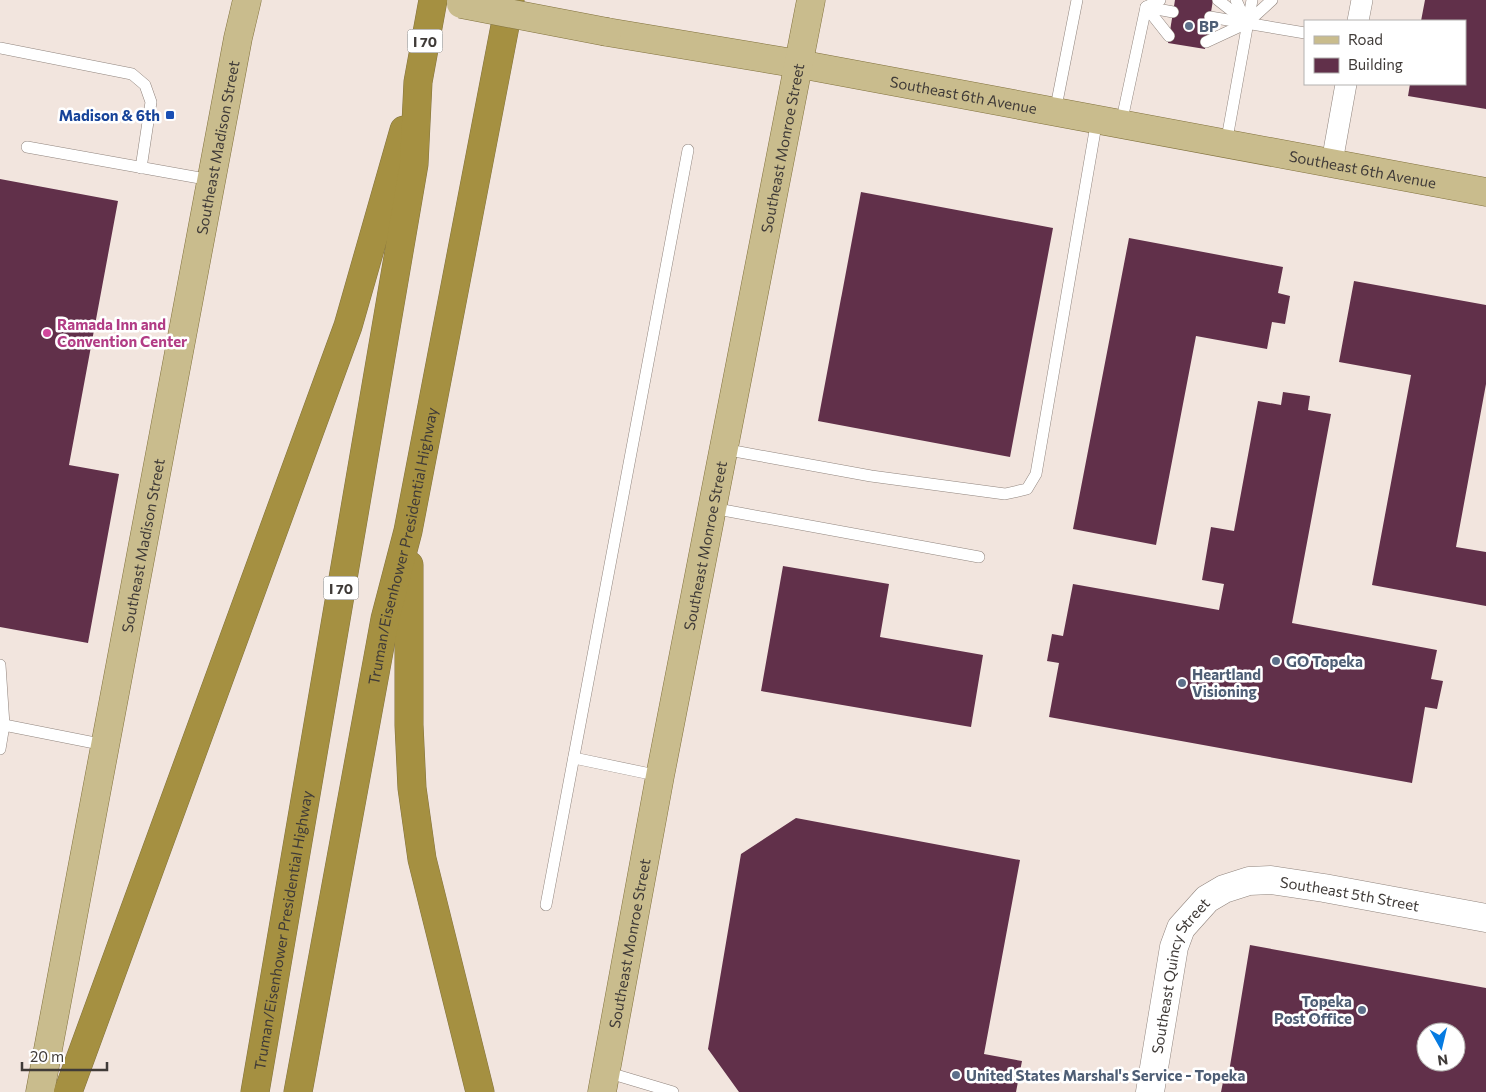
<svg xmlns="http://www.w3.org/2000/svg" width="1486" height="1092" font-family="Commissioner,sans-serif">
<rect width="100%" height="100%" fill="#f2e5de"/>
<g fill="#61304a" fill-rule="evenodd">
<polygon points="1175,0 1213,0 1205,49 1168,43"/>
<polygon points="1425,0 1486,0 1486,109 1408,96 1410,84 1465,84 1465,21 1421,21"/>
<polygon points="0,179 118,201 69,465 119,474 88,643 0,627"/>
<polygon points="861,192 1053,228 1010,457 818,421"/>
<polygon points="1129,238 1283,267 1278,293 1290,296 1285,324 1272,322 1267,349 1196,336 1156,545 1073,529"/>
<polygon points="1354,281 1486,305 1486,384 1456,547 1486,552 1486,606 1372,585 1411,375 1339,362"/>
<polygon points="1283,392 1310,396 1308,410 1331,414 1292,623 1437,650 1431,679 1443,681 1437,709 1425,707 1412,783 1049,717 1059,663 1047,661 1052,634 1063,636 1073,584 1219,610 1224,584 1202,580 1211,527 1234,531 1258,401 1281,405"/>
<polygon points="783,566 889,584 880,637 983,655 971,727 761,691"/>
<polygon points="796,818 1020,860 984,1054 1022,1061 1016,1092 739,1092 708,1049 741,854"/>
<path d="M1250 945 1486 988V1092H1221L1224 1077 1228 1078ZM1426 1032H1456V1062H1426Z"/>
</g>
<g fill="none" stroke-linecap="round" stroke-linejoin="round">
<g stroke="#91857e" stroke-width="12">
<g id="lane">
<polyline points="1160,0 1146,7 1169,36"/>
<polyline points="1218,0 1246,22"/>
<polyline points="1236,0 1245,20"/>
<polyline points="1210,17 1305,33"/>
<polyline points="1206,42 1247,23 1272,0"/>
<polyline points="0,48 132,74 145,85 151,102 141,168"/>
<polyline points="1055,112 1077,0"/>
<polyline points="1121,124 1146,7 1173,12"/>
<polyline points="1226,144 1252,0"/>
<polyline points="27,147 211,180"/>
<polyline points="723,449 871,476 1005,494 1027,489 1036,474 1097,119"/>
<polyline points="712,508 979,557"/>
<polyline points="0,665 4,725"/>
<polyline points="0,749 4,725 105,745"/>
<polyline points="574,758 660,776"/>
<polyline points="546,905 688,150"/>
<polyline points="606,1072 673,1092"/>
</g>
</g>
<g stroke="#91857e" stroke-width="22">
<g id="street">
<polyline points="1358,21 1362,0"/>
<polyline points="1332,162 1346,84"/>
</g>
</g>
<g stroke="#91857e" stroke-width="29">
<g id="secondary">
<path id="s1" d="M1150 1092 1174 947 1181 928 1207 899 1224 889 1249 881 1271 880 1324 888 1486 918"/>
</g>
</g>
<g stroke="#82723e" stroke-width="29">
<g id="primary">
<path id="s2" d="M607 32 799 64 1486 192"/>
<path id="s3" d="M40 1092 238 38 247 0"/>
<path id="s4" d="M602 1092 660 776 811 0"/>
</g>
</g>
<g stroke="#82723e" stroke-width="29">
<g id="highway">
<polyline points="409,565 409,725 412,788 422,859 480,1092"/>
<polyline points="68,1092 348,326 404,130"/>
<path id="s5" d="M255 1092 414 164 418 82 433 0"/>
<path id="s6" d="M298 1092 385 619 408 531 510 0"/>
</g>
</g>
<use href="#lane" stroke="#fff" stroke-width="11"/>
<use href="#street" stroke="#fff" stroke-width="21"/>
<use href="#secondary" stroke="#fff" stroke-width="28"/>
<use href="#primary" stroke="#c9bc8d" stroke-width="28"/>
<use href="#highway" stroke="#a59041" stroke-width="28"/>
<g stroke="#82723e" stroke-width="29" stroke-linecap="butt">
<polyline id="primary-bridge" points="461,4 607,32"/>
</g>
<use href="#primary-bridge" stroke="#c9bc8d" stroke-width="28"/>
</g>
<g fill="#5c6f8a" stroke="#fff" stroke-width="2">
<circle cx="1189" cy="26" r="5"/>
<circle cx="1276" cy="661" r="5"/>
<circle cx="1182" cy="683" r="5"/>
<circle cx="1362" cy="1010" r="5"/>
<circle cx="956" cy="1075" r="5"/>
</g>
<rect fill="#1a4fb4" stroke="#fff" stroke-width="2" x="165" y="110" width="10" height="10" rx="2.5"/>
<circle fill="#d1479c" stroke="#fff" stroke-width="2" cx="47" cy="333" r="5"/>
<g text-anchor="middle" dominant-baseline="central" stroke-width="5" stroke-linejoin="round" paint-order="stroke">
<g fill="#fff" stroke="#797674" stroke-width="1">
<rect x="407.5" y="29.5" width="35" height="23" rx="4"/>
<rect x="323.5" y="576.5" width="35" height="23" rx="4"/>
</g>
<g font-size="14" font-weight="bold" fill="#403b38">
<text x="425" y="41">I 70</text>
<text x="341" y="588">I 70</text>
</g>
<g font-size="15" font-weight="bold" fill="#4e5e75" stroke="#fff" text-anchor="start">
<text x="1199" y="26">BP</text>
<text x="1286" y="661">GO Topeka</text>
<text x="1192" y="674">Heartland<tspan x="1192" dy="17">Visioning</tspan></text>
<text x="1352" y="1001" text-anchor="end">Topeka<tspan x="1352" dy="17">Post Office</tspan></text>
<text x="966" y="1075">United States Marshal's Service - Topeka</text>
</g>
<g font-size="15" fill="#403b38" stroke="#fff">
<text stroke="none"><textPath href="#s2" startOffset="362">Southeast 6th Avenue</textPath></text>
<text stroke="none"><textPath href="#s3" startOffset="961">Southeast Madison Street</textPath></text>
<text stroke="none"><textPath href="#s4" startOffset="961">Southeast Monroe Street</textPath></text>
<text stroke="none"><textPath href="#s2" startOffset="768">Southeast 6th Avenue</textPath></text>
<text stroke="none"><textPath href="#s3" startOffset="556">Southeast Madison Street</textPath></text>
<text stroke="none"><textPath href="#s6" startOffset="556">Truman/Eisenhower Presidential Highway</textPath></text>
<text stroke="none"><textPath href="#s4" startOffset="556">Southeast Monroe Street</textPath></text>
<text stroke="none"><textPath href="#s1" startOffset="354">Southeast 5th Street</textPath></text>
<text stroke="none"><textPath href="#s5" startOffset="164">Truman/Eisenhower Presidential Highway</textPath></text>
<text stroke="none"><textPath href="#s4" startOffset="151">Southeast Monroe Street</textPath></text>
<text stroke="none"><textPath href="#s1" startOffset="122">Southeast Quincy Street</textPath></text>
</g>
<g font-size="15" font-weight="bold" fill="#164399" stroke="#fff" text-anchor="end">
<text x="160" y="115">Madison &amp; 6th</text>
</g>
<g font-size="15" font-weight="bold" fill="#b23c85" stroke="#fff" text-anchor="start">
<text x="57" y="324">Ramada Inn and<tspan x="57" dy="17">Convention Center</tspan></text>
</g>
</g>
<rect x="1304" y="20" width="162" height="65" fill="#ffffff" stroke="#b3b1af"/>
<rect x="1314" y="36" width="25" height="8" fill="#c9bc8d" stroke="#b3b1af"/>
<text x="1348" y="45" font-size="15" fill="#403b38">Road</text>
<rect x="1314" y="58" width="25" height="15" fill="#61304a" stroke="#b3b1af"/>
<text x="1348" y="70" font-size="15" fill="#403b38">Building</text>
<g transform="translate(1441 1047) rotate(172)"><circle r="24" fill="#ffffff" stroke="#b3b1af"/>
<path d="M0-4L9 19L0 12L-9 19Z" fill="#067be1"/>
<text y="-8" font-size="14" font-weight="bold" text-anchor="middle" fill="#403b38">N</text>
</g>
<path d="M22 1062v8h85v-8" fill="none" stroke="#403b38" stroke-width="2.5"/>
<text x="30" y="1062" font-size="15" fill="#403b38" stroke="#ffffff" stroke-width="4" paint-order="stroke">20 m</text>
</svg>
